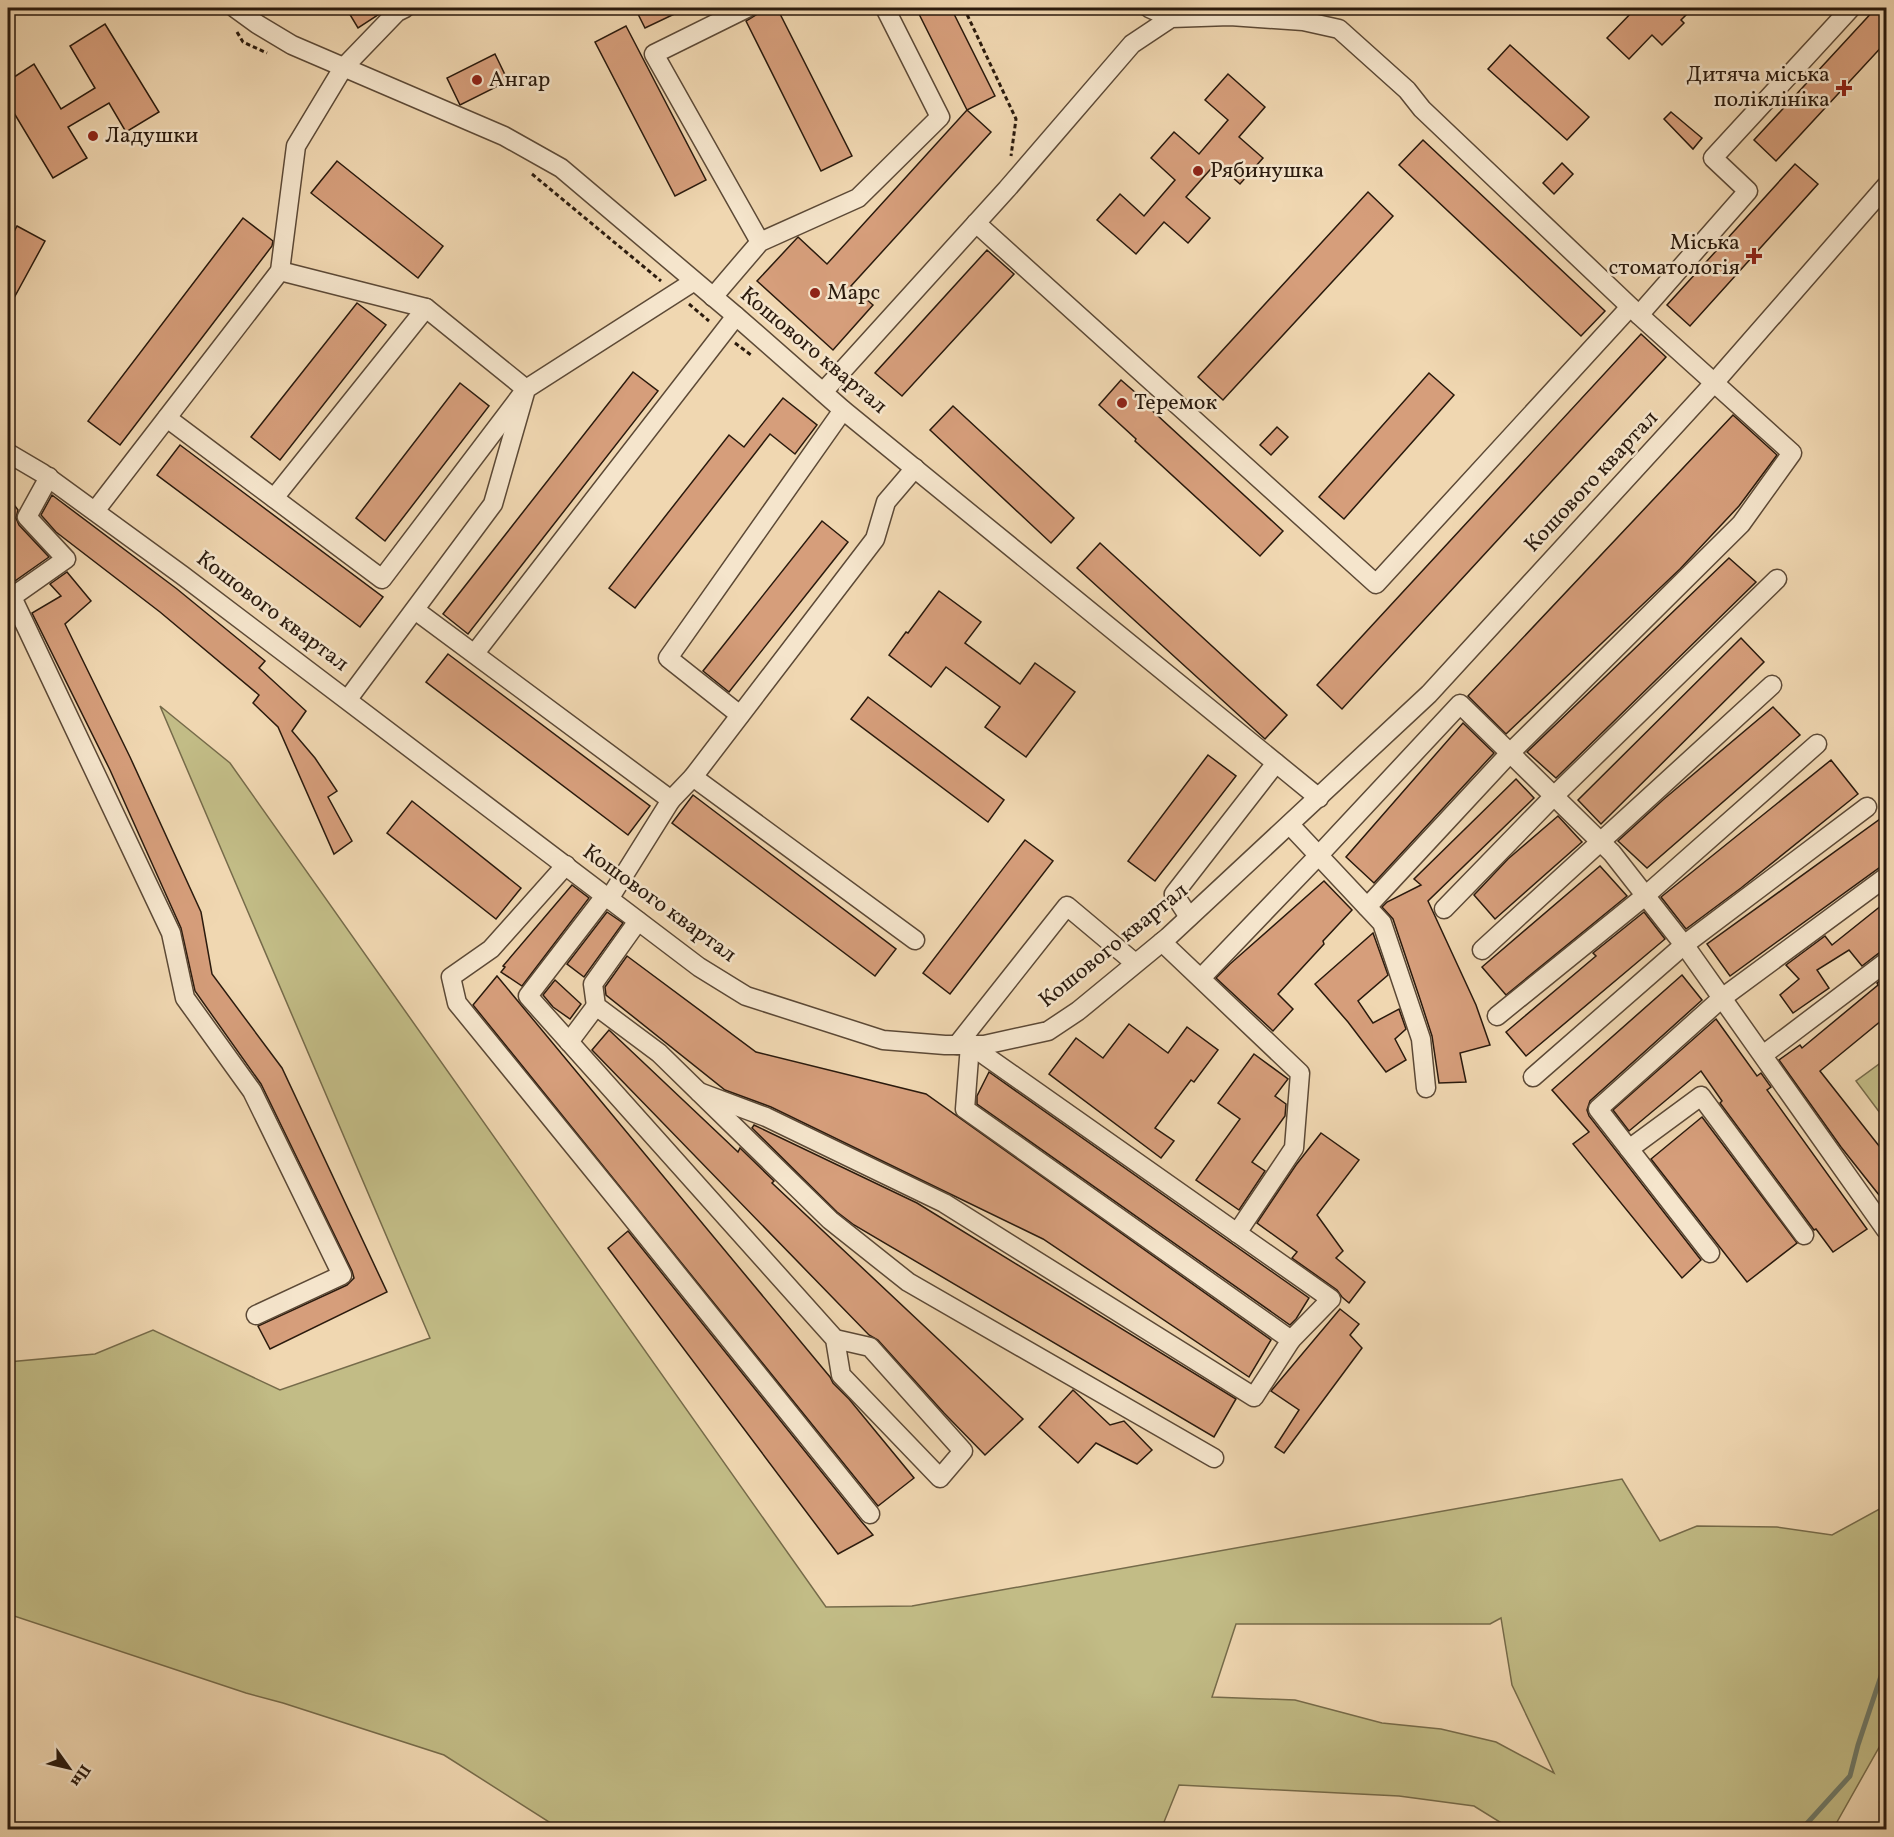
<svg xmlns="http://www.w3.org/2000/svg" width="1894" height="1837" font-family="Vollkorn,serif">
<rect width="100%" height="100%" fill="#f0d7b1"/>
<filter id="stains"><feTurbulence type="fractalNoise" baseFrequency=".00333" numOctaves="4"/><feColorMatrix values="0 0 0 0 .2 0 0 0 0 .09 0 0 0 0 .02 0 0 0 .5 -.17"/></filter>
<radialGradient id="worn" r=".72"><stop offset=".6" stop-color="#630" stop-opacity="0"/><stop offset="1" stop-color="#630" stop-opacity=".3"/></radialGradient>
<g fill="#c2bc86" stroke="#766b4a" stroke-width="1.5" fill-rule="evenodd">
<path d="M160 706 230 763 826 1607 912 1606 1622 1479 1660 1541 1697 1526 1777 1527 1832 1535 1885 1506 1886 1735 1833 1829H1511L1474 1806 1399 1796 1179 1785 1162 1827 1157 1829H560L444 1755 283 1703 246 1693 8 1614V1362L95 1354 153 1330 280 1390 430 1338ZM1501 1618 1512 1685 1554 1773 1496 1742 1441 1729 1382 1723 1295 1700 1212 1697 1236 1624H1490Z"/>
<polygon points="1886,1059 1886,1121 1856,1081"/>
</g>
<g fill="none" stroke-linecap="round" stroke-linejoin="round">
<g stroke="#6e7a69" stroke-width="5">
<polyline points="1886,698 1883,715 1886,717"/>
<polyline points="1801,1830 1850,1776 1858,1745 1886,1661"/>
</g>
</g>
<g fill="#d69e7b" stroke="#2a1a0d" stroke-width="1.5">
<polygon points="346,8 386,8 378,15 358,28"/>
<polygon points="635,8 687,8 645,28"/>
<polygon points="767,8 777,8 852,156 821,171 746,21"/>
<polygon points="916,8 951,8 995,96 967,110"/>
<polygon points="1636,8 1693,8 1681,20 1684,23 1662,45 1652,35 1629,59 1607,38"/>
<polygon points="1876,8 1887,8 1887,41 1776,161 1754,140"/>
<polygon points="105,24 159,112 126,132 109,103 68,127 87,158 53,178 8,103 8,81 34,64 61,109 95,88 70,46"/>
<polygon points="626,26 706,180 675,196 595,42"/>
<polygon points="1510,45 1589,117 1567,140 1488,69"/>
<polygon points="495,54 508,81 460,105 447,78"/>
<polygon points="1228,74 1265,107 1239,137 1263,158 1240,184 1216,163 1186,197 1210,218 1188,243 1164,222 1136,254 1097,220 1120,194 1144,216 1175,180 1151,158 1174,132 1199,154 1228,120 1205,100"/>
<polygon points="967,110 991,132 851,286 873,305 833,350 757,281 798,237 827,264"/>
<polygon points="1671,112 1702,138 1693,149 1664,119"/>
<polygon points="1423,140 1605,311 1581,336 1399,165"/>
<polygon points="337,161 443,246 418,278 311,193"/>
<polygon points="1562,163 1573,174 1554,194 1543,183"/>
<polygon points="1795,164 1818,184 1690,326 1667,305"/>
<polygon points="1368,192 1393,216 1223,400 1198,377"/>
<polygon points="243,218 273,241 272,246 120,445 88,421"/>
<polygon points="17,226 45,241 8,309 8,243"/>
<polygon points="987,250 1014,274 902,396 875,373"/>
<polygon points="357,303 386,325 280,460 251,437"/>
<polygon points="1641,334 1666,357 1342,709 1317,685"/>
<polygon points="633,372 658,391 468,634 443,614"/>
<polygon points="1429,373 1454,395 1344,519 1319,497"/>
<polygon points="1121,380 1145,401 1144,403 1283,531 1260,556 1135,441 1136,439 1099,405"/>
<polygon points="460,383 489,406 385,541 356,518"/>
<polygon points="783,398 817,425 795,454 770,434 635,608 609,588 729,435 744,447"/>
<polygon points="953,406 1074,518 1051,543 930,430"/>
<polygon points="1733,415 1777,455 1739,506 1680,569 1506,734 1468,696"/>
<polygon points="1277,427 1288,437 1271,455 1260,445"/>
<polygon points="180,445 383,597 360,627 157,475"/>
<polygon points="52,495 177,589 265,661 259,668 306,711 292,731 315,758 337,791 328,797 352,841 334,854 278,727 253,703 259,695 160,612 56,532 41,515"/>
<polygon points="8,497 18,510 16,518 19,525 49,557 12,583 8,579"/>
<polygon points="822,521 848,542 729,692 703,671"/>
<polygon points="1100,543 1287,715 1265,739 1077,568"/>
<polygon points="1729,558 1756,582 1556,778 1527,752"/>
<polygon points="67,572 91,601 65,624 130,757 201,912 212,974 282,1068 387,1292 270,1349 258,1326 347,1285 354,1278 352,1271 261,1084 195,991 181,928 110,770 32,613 61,596 50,584"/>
<polygon points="939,591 981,622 965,643 1020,684 1035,663 1075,692 1026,757 985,727 1000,707 946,667 931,687 889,655 906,632 908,633"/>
<polygon points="1741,638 1764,662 1601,824 1578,800"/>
<polygon points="448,654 650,806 628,835 426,682"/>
<polygon points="868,697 1004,800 988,822 851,719"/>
<polygon points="1773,707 1800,735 1647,868 1618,841 1664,799"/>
<polygon points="1463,723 1494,753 1374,883 1346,857"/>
<polygon points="1208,755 1236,776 1155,881 1128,861"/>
<polygon points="1831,760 1858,794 1741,888 1686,929 1661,897"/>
<polygon points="1516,779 1534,798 1428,901 1476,1005 1490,1045 1460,1053 1466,1082 1439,1083 1432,1036 1420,999 1393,919 1382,907 1387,902 1421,885 1414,879"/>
<polygon points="693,795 896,949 875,976 672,823"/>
<polygon points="412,801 521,888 496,919 387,833"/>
<polygon points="1887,814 1887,862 1730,976 1707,944"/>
<polygon points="1558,816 1582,842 1495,919 1474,895 1508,859"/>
<polygon points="1025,840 1053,861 950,994 923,973"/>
<polygon points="1600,866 1627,896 1506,995 1482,967"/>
<polygon points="1324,881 1352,910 1323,941 1324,944 1278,994 1293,1009 1273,1031 1216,978 1230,964"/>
<polygon points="572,885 589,898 522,986 501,972 505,967 503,966"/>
<polygon points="1887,901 1887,951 1879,953 1862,966 1849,950 1817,970 1829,988 1793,1013 1780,995 1799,979 1786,965 1825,936 1832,945"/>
<polygon points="607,912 623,923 584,977 567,964"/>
<polygon points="1644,912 1665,939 1526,1056 1506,1032 1596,956 1593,953"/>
<polygon points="1373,933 1388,975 1358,1001 1373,1023 1399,1009 1406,1029 1395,1039 1406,1060 1386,1072 1348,1022 1315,984"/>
<polygon points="627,956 756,1052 926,1094 1271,1340 1249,1377 1043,1239 771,1107 725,1090 606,995 605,987"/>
<polygon points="1682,975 1702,1000 1590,1101 1587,1110 1589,1116 1701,1260 1682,1278 1573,1144 1589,1132 1552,1090"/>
<polygon points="497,976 830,1377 833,1383 849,1399 914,1478 878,1506 473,1005"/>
<polygon points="1887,976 1887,1016 1820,1071 1887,1156 1887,1205 1841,1147 1779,1060 1800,1045 1802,1048 1878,985 1877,983"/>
<polygon points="555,980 581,1004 570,1019 553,1007 543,995"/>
<polygon points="1716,1019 1757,1076 1761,1073 1771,1087 1767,1090 1867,1229 1833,1252 1816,1229 1814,1230 1720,1103 1722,1101 1701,1071 1629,1131 1613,1110"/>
<polygon points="1129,1024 1168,1053 1187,1027 1218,1050 1194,1082 1191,1080 1155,1128 1174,1141 1161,1158 1049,1074 1076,1038 1103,1058"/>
<polygon points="609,1030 738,1152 740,1148 774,1181 772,1183 1023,1419 985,1455 944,1413 878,1340 869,1335 592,1050"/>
<polygon points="1254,1054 1288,1079 1275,1096 1286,1104 1285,1116 1252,1162 1265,1171 1239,1210 1196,1180 1240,1119 1218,1103"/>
<polygon points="989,1072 1309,1298 1296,1319 1290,1325 977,1104 977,1096"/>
<polygon points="1702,1117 1797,1243 1747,1282 1651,1159"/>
<polygon points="754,1125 917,1203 1236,1399 1214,1437 854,1225 837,1212 752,1128"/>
<polygon points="1321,1133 1359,1160 1317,1215 1343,1251 1336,1258 1365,1282 1349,1303 1342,1297 1337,1290 1292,1258 1297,1252 1257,1223 1296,1165"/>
<polygon points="628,1231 861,1521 873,1535 838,1554 608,1248"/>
<polygon points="1340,1309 1359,1324 1350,1335 1362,1348 1284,1453 1275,1447 1299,1410 1271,1391"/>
<polygon points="1073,1390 1110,1425 1124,1421 1152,1450 1137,1464 1096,1443 1078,1463 1039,1427"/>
</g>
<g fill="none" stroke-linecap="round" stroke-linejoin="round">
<g stroke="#5c4936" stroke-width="21">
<g id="minor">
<polyline points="235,8 257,24 292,45 504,136 561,168 736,316 843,410 1319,798"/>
<polyline points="747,8 654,54 760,242"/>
<polyline points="1149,8 1171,18"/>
<polyline points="976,223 1376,584 1630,307"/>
<polyline points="713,297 760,242 858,198 940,117 885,8"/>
<polyline points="1639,315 1748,191 1713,158 1851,8"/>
<polyline points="823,392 1007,189 1132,44 1171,18 1230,16 1303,21 1339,29 1407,90 1422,109 1639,315 1792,453 1741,524 1510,753 1367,907"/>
<polyline points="167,418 382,579 526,389 426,308 280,271"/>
<polyline points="8,453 42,473 182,575 699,967 746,996 883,1040 945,1045 984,1045 1048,1031 1078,1011 1168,937 1429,694 1714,383 1886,186"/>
<polyline points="274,498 426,308"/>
<polyline points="95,511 280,271 296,146 343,68 397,12 405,8"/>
<polyline points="8,594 12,597 171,933 185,998 252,1091 342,1275 256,1315"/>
<polyline points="12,597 66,559 27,517 49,477"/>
<polyline points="415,610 671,800 609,899"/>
<polyline points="475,653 736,316"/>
<polyline points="348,699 493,504 526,389 693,282"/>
<polyline points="740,715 668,658 843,410"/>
<polyline points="693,777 915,940"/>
<polyline points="671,800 693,777 875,539 886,502 915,468"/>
<polyline points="1290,825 1382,923 1421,1039 1426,1088"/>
<polyline points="566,865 491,949 451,977 457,1003 624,1208 870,1514"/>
<polyline points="605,896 528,996 835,1339 841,1375 940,1478 963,1451 870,1347 835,1339"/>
<polyline points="1444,909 1554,796 1777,579"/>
<polyline points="1189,917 1174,894 1276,763"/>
<polyline points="638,921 593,984 596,1006 659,1053 830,1220 908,1282 1214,1458"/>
<polyline points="1162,942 1300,1073 1294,1148 1237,1233"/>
<polyline points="1482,950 1772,685"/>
<polyline points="1201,978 1319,855 1460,704 1612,853 1688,950 1886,1230"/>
<polyline points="1497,1016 1645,896 1817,744"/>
<polyline points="569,1042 596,1006"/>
<polyline points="957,1045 1067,906 1135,963"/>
<polyline points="970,1045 1331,1299 1291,1340"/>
<polyline points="1763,1055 1886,962"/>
<polyline points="1533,1077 1684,945 1867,807"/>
<polyline points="699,1092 766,1117 944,1203 1254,1397 1291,1340 965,1109 970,1045"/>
<polyline points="1629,1149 1701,1096 1804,1235"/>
<polyline points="1710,1253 1598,1109 1722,998 1886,877"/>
</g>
</g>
<g stroke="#2a1a0d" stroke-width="3" stroke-dasharray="4.5 3" stroke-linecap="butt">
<polyline points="964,8 1016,119 1011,156"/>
<polyline points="237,32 243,42 267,53"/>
<polyline points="532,174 661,281"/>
<polyline points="689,304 709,321"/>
<polyline points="735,343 751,355"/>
</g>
<use href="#minor" stroke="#f5e5cc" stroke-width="18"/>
</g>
<g fill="#8f2418" stroke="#f5e5cc" stroke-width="2">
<circle cx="477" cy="80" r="6"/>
<path d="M1841 79h6v6h6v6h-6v6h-6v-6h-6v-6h6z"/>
<circle cx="93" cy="136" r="6"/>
<circle cx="1198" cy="171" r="6"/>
<path d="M1751 247h6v6h6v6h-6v6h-6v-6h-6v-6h6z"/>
<circle cx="815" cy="293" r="6"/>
<circle cx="1122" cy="403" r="6"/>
</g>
<g text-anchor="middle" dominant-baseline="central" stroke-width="5" stroke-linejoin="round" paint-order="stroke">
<g font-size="22" fill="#2a1a0d" stroke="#f5e5cc" text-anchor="start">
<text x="1830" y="75" text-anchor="end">Дитяча міська<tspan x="1830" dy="25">поліклініка</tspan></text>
<text x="489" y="80">Ангар</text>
<text x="105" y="136">Ладушки</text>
<text x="1210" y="171">Рябинушка</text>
<text x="1740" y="243" text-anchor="end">Міська<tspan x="1740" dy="25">стоматологія</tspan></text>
<text x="827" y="293">Марс</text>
<text x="1134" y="403">Теремок</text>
</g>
<g font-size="22" fill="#2a1a0d" stroke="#f5e5cc">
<text transform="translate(813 351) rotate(40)">Кошового квартал</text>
<text transform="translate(1592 482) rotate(-47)">Кошового квартал</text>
<text transform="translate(272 612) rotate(37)">Кошового квартал</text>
<text transform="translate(659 904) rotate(36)">Кошового квартал</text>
<text transform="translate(1114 946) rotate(-39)">Кошового квартал</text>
</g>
</g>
<rect width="1894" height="1837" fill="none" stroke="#f0d7b1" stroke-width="30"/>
<rect x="9" y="9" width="1876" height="1819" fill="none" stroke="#2a1a0d" stroke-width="3"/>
<rect x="15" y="15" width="1864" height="1807" fill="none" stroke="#2a1a0d" stroke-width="1.5"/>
<g transform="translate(69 1768) rotate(124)" stroke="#f5e5cc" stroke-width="4.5" paint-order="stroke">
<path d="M0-4.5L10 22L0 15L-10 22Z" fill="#2a1a0d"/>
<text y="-9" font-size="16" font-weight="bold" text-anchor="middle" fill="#2a1a0d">Пн</text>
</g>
<rect width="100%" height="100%" filter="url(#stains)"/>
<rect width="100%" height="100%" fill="url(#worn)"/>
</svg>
